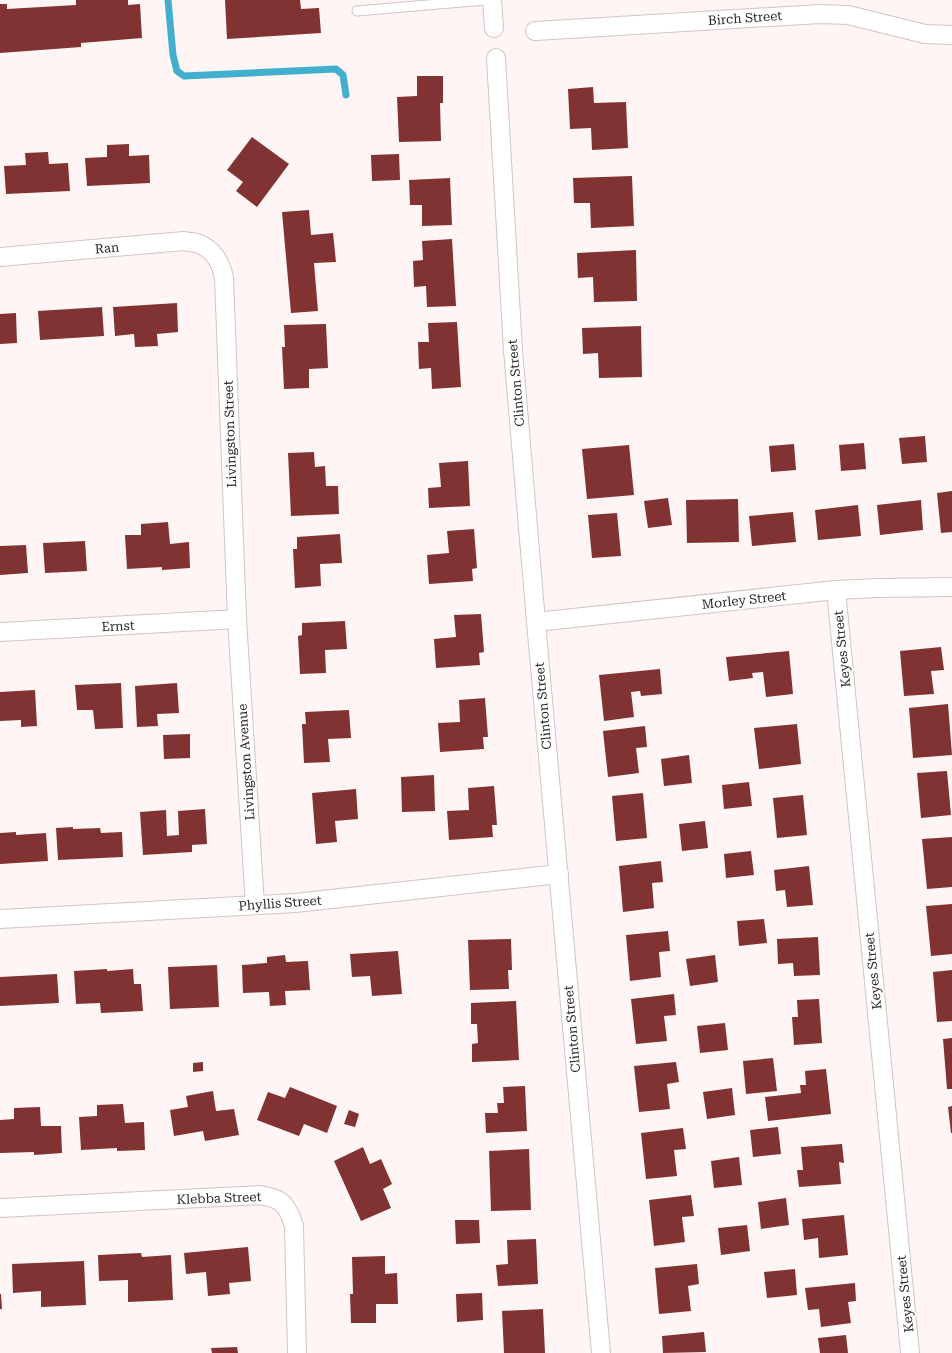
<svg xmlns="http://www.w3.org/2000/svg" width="952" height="1353" font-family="'Roboto Serif',serif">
<rect width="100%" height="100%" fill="#fef5f4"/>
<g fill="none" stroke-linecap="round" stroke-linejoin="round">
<polyline stroke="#42afce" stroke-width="7" points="168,0 173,55 177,71 184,76 336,69 343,75 346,95"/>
</g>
<g fill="#803332">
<polygon points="76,0 128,0 128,5 140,4 142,38 81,43 81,47 0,53 0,4 7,4 7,9 76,5"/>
<polygon points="225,0 300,0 301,9 319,8 321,33 227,39"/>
<polygon points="417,76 443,76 443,103 440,103 441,141 399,142 397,97 417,96"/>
<polygon points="593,87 594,103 626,102 628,148 592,150 591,128 570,129 568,89"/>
<polygon points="252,137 289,164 257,207 236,191 243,182 227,170"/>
<polygon points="129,144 129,156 149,155 150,183 87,186 85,158 107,157 107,145"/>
<polygon points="48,152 49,164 68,163 70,191 6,194 4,166 26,165 25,153"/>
<polygon points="399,154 400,180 372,181 371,155"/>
<polygon points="632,176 634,226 591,228 590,203 574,203 573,178"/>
<polygon points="450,178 452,225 422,226 422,205 410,205 409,180"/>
<polygon points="309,210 311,235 333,233 336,262 314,263 318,311 291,313 282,212"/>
<polygon points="452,239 456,306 427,307 426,286 414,287 413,261 423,260 422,241"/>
<polygon points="636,250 637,301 594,302 593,277 578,278 577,253"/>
<polygon points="177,303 178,332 157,334 158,346 135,347 134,334 115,336 113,307"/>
<polygon points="102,307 104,336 40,340 38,311"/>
<polygon points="16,313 17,343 0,344 0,314"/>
<polygon points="457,322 461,387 432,389 431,368 419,369 418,342 429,342 428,323"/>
<polygon points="326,324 328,368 309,369 309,388 284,389 282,347 285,347 284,325"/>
<polygon points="641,326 642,377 599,378 598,353 583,354 582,328"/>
<polygon points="925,436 927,462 902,464 899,438"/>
<polygon points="864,443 866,469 841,471 839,445"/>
<polygon points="794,444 796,470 771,472 769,446"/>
<polygon points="629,445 634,495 587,499 582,449"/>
<polygon points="314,452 315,467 325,466 326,486 338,486 339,514 291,516 288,453"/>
<polygon points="468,461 470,506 429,508 428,488 441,487 439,463"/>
<polygon points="952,491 952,532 941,533 937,493"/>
<polygon points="668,498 672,525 648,528 644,501"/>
<polygon points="738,499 739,542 687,543 686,500"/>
<polygon points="921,500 923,530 880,535 877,505"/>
<polygon points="858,505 861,536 818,540 815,510"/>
<polygon points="793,512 796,542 752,546 749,516"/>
<polygon points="617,513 621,556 592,558 588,515"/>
<polygon points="168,522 170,544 189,542 190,568 162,570 162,567 127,569 125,535 141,535 141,524"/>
<polygon points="474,529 477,568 472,569 473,581 429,584 427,555 449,553 447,531"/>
<polygon points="340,534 342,563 320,564 321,586 295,588 293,549 297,549 297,537"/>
<polygon points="85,541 87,571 45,573 43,543"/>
<polygon points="26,545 28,573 0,575 0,546"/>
<polygon points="481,614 484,652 479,653 480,665 436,668 434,639 456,637 454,615"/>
<polygon points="345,621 347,649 325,650 326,673 300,674 298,636 302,635 302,623"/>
<polygon points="941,647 944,670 931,671 934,694 904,696 900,651"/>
<polygon points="789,651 793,694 766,697 763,672 752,673 753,678 729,681 726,657"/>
<polygon points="660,669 662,694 641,696 640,691 631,692 634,717 604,721 599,675"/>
<polygon points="121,683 123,728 95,729 93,710 77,710 75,685"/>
<polygon points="177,683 179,713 157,714 158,726 137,727 135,686"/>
<polygon points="35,690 37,726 21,727 21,720 0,721 0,692"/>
<polygon points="485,698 488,737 483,737 484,749 440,752 438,723 460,722 459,700"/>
<polygon points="948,704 952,755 913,758 909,708"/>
<polygon points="349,710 351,738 328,739 330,762 304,763 302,724 306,724 305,712"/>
<polygon points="797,724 801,764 759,769 754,728"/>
<polygon points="645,726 647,747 636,748 639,773 608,777 603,731"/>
<polygon points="190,734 190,758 164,759 163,735"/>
<polygon points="689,755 692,783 664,786 661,759"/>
<polygon points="947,771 951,815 921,818 917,773"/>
<polygon points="434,775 435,811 402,812 401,777"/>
<polygon points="749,782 752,806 724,809 722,785"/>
<polygon points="494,786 497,825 492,825 493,837 449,840 447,811 469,810 468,788"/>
<polygon points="356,789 358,819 335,821 337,842 316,844 312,793"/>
<polygon points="643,793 647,838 616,841 612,796"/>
<polygon points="803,795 807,835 777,838 773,798"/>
<polygon points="205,809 207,844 192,845 192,852 143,855 140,812 166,810 167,836 179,835 178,811"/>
<polygon points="705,821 708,848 682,851 679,824"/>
<polygon points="73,827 73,829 100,828 101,833 122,832 123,857 58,860 56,828"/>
<polygon points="16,832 16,835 46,833 48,861 0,864 0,833"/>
<polygon points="952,837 952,887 927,889 922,839"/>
<polygon points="751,851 754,875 726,878 724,854"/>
<polygon points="661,861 663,882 652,883 654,908 623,912 619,866"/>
<polygon points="809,866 813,905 787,907 785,890 776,891 774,870"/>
<polygon points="952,904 952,954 931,956 926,906"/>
<polygon points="764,919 767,943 739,946 737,921"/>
<polygon points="668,931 670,951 659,952 661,977 630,981 626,935"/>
<polygon points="818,937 820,975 794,976 793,963 778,964 777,939"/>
<polygon points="511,939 512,970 508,970 509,989 470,990 468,940"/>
<polygon points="398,951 402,994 372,996 370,976 352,977 350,954"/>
<polygon points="285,955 286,962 308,961 310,990 285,991 286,1005 270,1006 269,992 243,993 242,965 267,963 267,957"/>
<polygon points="715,955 718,982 690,986 686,959"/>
<polygon points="217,965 219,1007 170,1009 168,967"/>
<polygon points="107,969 107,971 133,969 134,984 141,984 143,1011 101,1013 100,1003 76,1004 74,971"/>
<polygon points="952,970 952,1021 937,1022 933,972"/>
<polygon points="57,974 59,1003 0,1006 0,977"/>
<polygon points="674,994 676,1015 664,1016 667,1041 636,1044 631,999"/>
<polygon points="819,999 822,1043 794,1045 792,1017 798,1017 797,1000"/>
<polygon points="516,1001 519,1060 472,1062 472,1044 478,1043 477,1024 471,1024 471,1003"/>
<polygon points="725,1023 728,1050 700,1053 697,1026"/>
<polygon points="952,1038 952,1089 947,1089 943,1039"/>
<polygon points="773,1058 777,1091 746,1094 743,1061"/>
<polygon points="203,1062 203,1071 193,1072 193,1063"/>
<polygon points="676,1062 679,1082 667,1084 670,1109 639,1112 634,1066"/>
<polygon points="826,1069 831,1114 768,1121 765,1097 801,1093 800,1085 806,1085 805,1071"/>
<polygon points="525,1086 527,1131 486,1133 485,1113 498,1113 497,1103 504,1103 503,1087"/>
<polygon points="290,1087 337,1106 327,1133 304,1124 299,1136 257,1120 268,1092 285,1098"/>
<polygon points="732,1088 735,1115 707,1119 703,1092"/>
<polygon points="213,1091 216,1111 234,1109 239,1135 205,1141 203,1131 174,1136 170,1110 188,1107 186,1096"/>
<polygon points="123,1104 125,1123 144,1122 145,1150 117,1151 117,1148 81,1150 79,1117 97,1116 97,1105"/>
<polygon points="952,1106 952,1133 951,1133 948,1107"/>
<polygon points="40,1107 41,1126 61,1126 62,1153 34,1155 34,1152 0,1153 0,1120 14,1119 14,1108"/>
<polygon points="349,1110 359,1114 355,1127 344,1124"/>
<polygon points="778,1127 781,1154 753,1157 750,1130"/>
<polygon points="683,1128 686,1149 674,1150 677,1176 646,1179 641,1133"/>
<polygon points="842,1144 844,1163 839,1162 841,1184 799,1187 797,1170 803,1170 801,1147"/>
<polygon points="363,1147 370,1164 381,1159 392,1184 383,1189 391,1208 361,1221 334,1161"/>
<polygon points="529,1149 531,1210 491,1211 489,1151"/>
<polygon points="739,1157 742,1185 714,1188 711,1161"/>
<polygon points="691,1195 694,1216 682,1217 685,1242 654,1246 649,1200"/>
<polygon points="786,1198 789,1225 761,1229 758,1202"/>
<polygon points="844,1215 848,1255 819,1258 818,1238 804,1240 802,1219"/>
<polygon points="455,1220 479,1220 480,1243 456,1244"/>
<polygon points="747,1225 750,1251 721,1255 718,1228"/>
<polygon points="536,1239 538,1284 498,1286 496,1265 508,1264 507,1240"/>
<polygon points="248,1247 251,1281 229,1283 230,1294 208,1296 206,1272 186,1274 184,1253"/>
<polygon points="141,1253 142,1257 171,1255 173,1300 128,1302 128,1280 99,1281 98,1255"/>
<polygon points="385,1256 385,1274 397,1273 398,1304 376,1304 376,1323 351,1323 350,1294 353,1294 352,1257"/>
<polygon points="84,1261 86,1305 41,1307 41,1291 13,1293 12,1264"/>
<polygon points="697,1264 699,1284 688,1286 691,1311 659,1314 655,1268"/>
<polygon points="795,1269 797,1295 767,1298 764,1272"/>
<polygon points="855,1283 856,1301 848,1302 851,1323 821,1327 819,1309 808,1310 805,1288"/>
<polygon points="482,1293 483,1320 457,1322 456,1294"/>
<polygon points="0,1294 1,1294 2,1309 0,1309"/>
<polygon points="543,1309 545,1353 504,1353 502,1311"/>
<polygon points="704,1332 706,1352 663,1353 662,1336"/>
<polygon points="846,1335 848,1353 820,1353 818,1338"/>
<polygon points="237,1347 238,1353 212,1353 211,1348"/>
</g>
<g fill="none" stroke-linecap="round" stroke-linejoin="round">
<g stroke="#d3c4c2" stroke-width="11">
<polyline id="lane" points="357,11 485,0"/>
</g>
<g stroke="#d3c4c2" stroke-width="20">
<g id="street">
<polyline points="492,0 494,28"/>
<polyline points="535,31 820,14 848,15 925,34 952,35"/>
<polyline points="496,58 513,350 536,622 601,1353"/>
<path d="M0 257 184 241C188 242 193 242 197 243 212 248 221 262 224 278L237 619 255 905"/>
<polyline points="836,590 910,1353"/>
<polyline points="536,622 836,590 878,588 952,587"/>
<polyline points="0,632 237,619"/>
<polyline points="0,919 295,903 559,874"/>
<path d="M0 1208 259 1195C282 1198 287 1204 294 1226L297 1353"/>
</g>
</g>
<use href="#lane" stroke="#fff" stroke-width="9"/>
<use href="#street" stroke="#fff" stroke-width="18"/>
</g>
<g text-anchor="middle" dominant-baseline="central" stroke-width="4" stroke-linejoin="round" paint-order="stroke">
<g font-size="13" fill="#2e2828" stroke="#fff">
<text transform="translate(745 18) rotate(-4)">Birch Street</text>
<text transform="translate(107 248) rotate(-5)">Ran</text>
<text transform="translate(516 383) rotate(-95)">Clinton Street</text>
<text transform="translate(230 434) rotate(-92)">Livingston Street</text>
<text transform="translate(744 600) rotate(-6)">Morley Street</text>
<text transform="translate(118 626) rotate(-3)">Ernst</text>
<text transform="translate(842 649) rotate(-96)">Keyes Street</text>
<text transform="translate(543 706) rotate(-95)">Clinton Street</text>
<text transform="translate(246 762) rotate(-94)">Livingston Avenue</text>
<text transform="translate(280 903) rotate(-4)">Phyllis Street</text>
<text transform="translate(873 971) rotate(-96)">Keyes Street</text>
<text transform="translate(572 1029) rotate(-95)">Clinton Street</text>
<text transform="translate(219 1198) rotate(-2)">Klebba Street</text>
<text transform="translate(905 1294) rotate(-96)">Keyes Street</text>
</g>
</g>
</svg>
